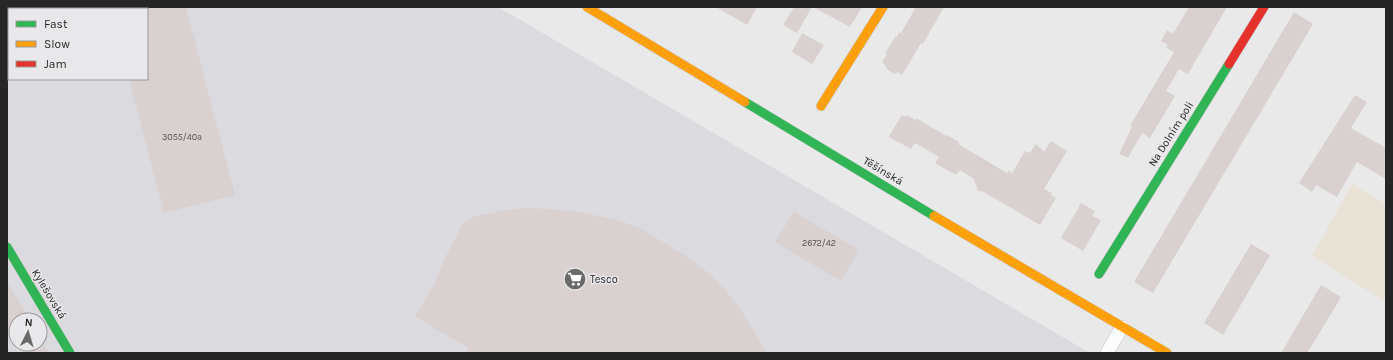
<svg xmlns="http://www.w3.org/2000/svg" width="1393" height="360" font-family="Karla,sans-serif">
<rect width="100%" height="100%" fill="#e9e9e9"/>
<path fill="#dadadf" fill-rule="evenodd" d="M7 7H498L1090 353H7ZM9 9H147V79H9ZM16 320H40V344H16Z"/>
<polygon fill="#e9e2d7" points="1352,184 1386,204 1386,302 1312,256"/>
<g fill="#d8d1d0">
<polygon points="147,7 186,7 235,195 164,213 129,79 147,79"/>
<polygon points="716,7 757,7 747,25"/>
<polygon points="794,7 812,7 797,33 783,25"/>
<polygon points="813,7 862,7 850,27"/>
<polygon points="916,7 944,7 923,44 921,43 902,75 898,72 894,74 887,69 885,65 882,62 887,54 885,53 896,36 897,37 899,32 901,33"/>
<polygon points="1189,7 1227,7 1188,74 1179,69 1166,91 1175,96 1150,138 1142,133 1128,158 1119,154 1132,127 1130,126 1174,52 1166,48 1168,45 1161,41 1167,30 1173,34"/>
<polygon points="1294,12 1313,24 1153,293 1134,282"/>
<polygon points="802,33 824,45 812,64 792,52"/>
<polygon points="1355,95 1367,102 1351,128 1386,148 1386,179 1357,162 1337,197 1316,185 1312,192 1299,183"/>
<polygon points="902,115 906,117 907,115 915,120 916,118 946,136 947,135 959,142 958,144 1007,173 1009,170 1012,173 1025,151 1030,153 1036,144 1044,152 1051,141 1067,151 1044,189 1052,193 1051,195 1056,198 1040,225 982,191 978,191 974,179 960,170 956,175 935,163 939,157 915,143 911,149 891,138 889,136"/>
<polygon points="1081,203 1095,211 1092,216 1101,220 1083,251 1061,238"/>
<polygon points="530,208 577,211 620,221 640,228 692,260 713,277 732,298 741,310 767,353 465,353 468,348 415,316 436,281 443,262 463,223 475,216 513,209"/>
<polygon points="794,212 859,250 841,281 775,242"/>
<polygon points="1251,244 1270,255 1223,335 1204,323"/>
<polygon points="7,282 30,320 16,320 16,344 40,344 40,337 49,353 21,353 7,329"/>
<polygon points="1321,285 1341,297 1317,337 1307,353 1281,353"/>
</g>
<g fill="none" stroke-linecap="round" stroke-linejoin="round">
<g stroke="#c6c6c6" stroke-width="14">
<polyline id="street" points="1107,353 1122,327"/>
</g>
<g stroke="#c6c6c6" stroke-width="10">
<g id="fast">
<polyline points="745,102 934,216"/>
<polyline points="7,247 70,353"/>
<polyline points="1099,274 1229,64"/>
</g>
</g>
<g stroke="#c6c6c6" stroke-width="10">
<g id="slow">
<polyline points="587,7 745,102"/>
<polyline points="821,106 883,7"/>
<polyline points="934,216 1167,353"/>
</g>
</g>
<g stroke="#c6c6c6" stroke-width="10">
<polyline id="jam" points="1229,64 1264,7"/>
</g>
<use href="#street" stroke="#fcfcfc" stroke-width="13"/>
<use href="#fast" stroke="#30b455" stroke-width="9"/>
<use href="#slow" stroke="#ff9f0a" stroke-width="9"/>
<use href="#jam" stroke="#e5322d" stroke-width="9"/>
</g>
<defs>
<g id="supermarket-disc" transform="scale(1.15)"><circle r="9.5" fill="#6a6a6b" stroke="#e8e8ea"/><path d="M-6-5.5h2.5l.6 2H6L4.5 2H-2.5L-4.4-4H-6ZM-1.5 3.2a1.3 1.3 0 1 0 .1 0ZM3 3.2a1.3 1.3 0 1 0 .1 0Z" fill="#fff"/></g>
</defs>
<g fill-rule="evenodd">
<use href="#supermarket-disc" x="575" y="279"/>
</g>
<g text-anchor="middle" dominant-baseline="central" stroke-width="3" stroke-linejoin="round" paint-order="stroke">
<g font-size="9" fill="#545253">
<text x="182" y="137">3055/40a</text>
<text x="819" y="243">2672/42</text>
</g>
<g font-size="11" fill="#262627" stroke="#e8e8ea">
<text transform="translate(1171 134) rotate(-58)">Na Dolním poli</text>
<text transform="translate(883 171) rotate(31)">Těšínská</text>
<text transform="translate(49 294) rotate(59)">Kylešovská</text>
</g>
<g font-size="11" fill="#262627" stroke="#e8e8ea" text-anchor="start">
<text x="590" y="279">Tesco</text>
</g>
</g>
<rect width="1393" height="360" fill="none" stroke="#262627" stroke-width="16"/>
<rect x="8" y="8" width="140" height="72" fill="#e8e8ea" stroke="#9a9a9c"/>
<rect x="16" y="21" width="20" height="6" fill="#30b455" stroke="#9a9a9c"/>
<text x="44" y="28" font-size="12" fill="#262627">Fast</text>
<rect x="16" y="41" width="20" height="6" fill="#ff9f0a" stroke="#9a9a9c"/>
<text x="44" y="48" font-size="12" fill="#262627">Slow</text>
<rect x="16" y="61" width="20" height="6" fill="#e5322d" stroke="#9a9a9c"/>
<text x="44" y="68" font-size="12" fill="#262627">Jam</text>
<g transform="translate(28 332) rotate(5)"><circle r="19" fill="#e8e8ea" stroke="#9a9a9c"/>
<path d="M0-3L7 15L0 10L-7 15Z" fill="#6a6a6b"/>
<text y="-6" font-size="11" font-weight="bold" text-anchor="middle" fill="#262627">N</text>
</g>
</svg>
